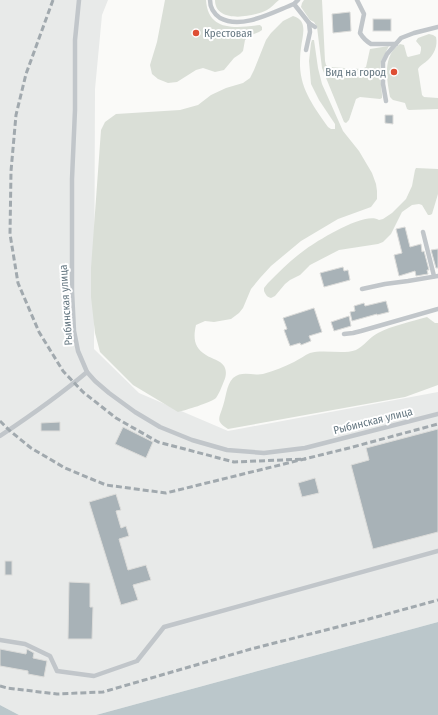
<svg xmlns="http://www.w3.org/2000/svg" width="438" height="715" font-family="'Fira Sans Condensed',sans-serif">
<rect width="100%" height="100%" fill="#fafaf8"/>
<polygon fill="#e8eae9" points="0,0 108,0 102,15 95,89 94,349 139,393 228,431 438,392 438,622 96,715 19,715 0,705"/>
<g fill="#dadfd7">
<path d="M165 0H206C208 32 236 28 260 25L262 27V30L259 32 251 35 245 40 243 51 240 54 234 58 224 70 215 72 203 68 196 70 177 82 168 83 158 79 152 74 150 65 157 42Z"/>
<path d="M215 0H279C275 3 271 8 267 10 254 17 215 24 215 0Z"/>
<polygon points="304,0 322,0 325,61 326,65 328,67 362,69 366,67 370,49 389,46 381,61 380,72 382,95 382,98 380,99 360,97 356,99 349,120 346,123 344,122 322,68 317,27 314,22 310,20 301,7 302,3"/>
<path d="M293 16C309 20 302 37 301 48 300 54 300 60 300 66 301 91 315 108 328 127L331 129H335V124L319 100 311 84 309 61 311 43 312 40H314L318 68 322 84 343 131 359 151 372 173 376 184 377 191V199L371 207 338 219 301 241 271 266 260 278 251 289 243 308 239 313 231 319 214 322 205 321 196 325C193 338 194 348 206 355 212 359 220 360 224 366 227 371 226 377 224 381 222 386 219 394 216 398 210 403 186 410 178 412L133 385 100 352 95 333 91 297V268L101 130 105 122 116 114 180 110 198 105 211 95 226 88 243 83 250 78 254 70 266 40 271 33 283 21Z"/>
<path d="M429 34 433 35 436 37C438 46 434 54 428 60 424 64 420 65 418 69L422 95 424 97 438 98V109L409 110 407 109 405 103 393 100 390 97C387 79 382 56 400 44L404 45 407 56 408 57 420 54 421 50V47L416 41 418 38Z"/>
<path d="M416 168 438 169V194L432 214 430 215H428L422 205 419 204 412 205 402 212 391 234 383 242 378 244 339 250 310 265 300 275 290 280 285 284 275 296 271 298C267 297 266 295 264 291V288L268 283C280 271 292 259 306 249 319 240 365 211 379 220L383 219 392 213 406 199 412 186 415 170Z"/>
<path d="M427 317 435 323H438V385L405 397 228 429C217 422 218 420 222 409 226 399 226 385 233 378 242 370 253 376 263 374 274 371 284 367 294 362 300 359 305 355 310 353 325 349 342 355 356 350 364 346 370 337 378 333 391 326 413 321 427 317Z"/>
</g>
<g fill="#bbc7cb">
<polygon points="438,622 438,715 96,715"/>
<polygon points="0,705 19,715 0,715"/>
</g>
<g fill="#a8b2b7" stroke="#dcdcda">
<polygon points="350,12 351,31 333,33 332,14"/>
<rect x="373" y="19" width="18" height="12"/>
<polygon points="385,115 393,115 393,124 385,123"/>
<polygon points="405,227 410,247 421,244 422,252 424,251 429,270 427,270 428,274 416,276 415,271 399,276 394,255 402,253 396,229"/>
<polygon points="438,249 438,268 436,268 431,250"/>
<polygon points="343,267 344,271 348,270 350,280 324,287 320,273"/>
<polygon points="386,301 389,312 377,315 377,314 352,321 350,312 355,311 354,306 364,303 365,306"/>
<polygon points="314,308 322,332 309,336 311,341 301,345 300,343 290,346 284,330 287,329 283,318"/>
<polygon points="349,316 351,326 334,331 331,322"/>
<polygon points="60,422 60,431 41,431 41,423"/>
<polygon points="123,427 153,442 146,458 115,444"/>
<polygon points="438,429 438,532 373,549 351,465 369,460 366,448"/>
<polygon points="315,478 319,493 302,497 298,483"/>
<polygon points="116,494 121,510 116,511 121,528 126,526 129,536 119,539 128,570 146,565 151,580 133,585 138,600 121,605 89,502"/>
<rect x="5" y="561" width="7" height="14"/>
<polygon points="69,582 90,583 90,607 93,607 92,639 68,639"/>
<polygon points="0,649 26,654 27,649 34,653 33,658 47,661 44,677 28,674 28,671 0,666"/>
</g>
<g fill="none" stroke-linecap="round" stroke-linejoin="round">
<g stroke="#c1c6ca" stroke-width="4.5">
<polyline points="79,0 75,40 75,110 72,179 72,291 74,331 78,351 87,372 95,381 109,393 135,412 160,427 192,440 227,450 264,453 305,448 438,414"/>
<path d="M210 0C210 8 213 13 220 18 242 30 273 12 294 4L298 0"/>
<path d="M357 0 364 14 360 33C363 38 366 41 371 44H396"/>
<polyline points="294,4 309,23 315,27"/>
<polyline points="306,50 310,32 309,23"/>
<polyline points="386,101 383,84 383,62 387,54 401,38 414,33 438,27"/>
<polyline points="423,232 434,276"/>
<polyline points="362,289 385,284 408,281 438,276"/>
<polyline points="344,334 353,333 361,331 438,309"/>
<path d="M0 436C30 416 60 395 87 372"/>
<polyline points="0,640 25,644 50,656 57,671 94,676 137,661 164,627 438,551"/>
</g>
<g stroke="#a1a9ae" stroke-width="3" stroke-dasharray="6 3" stroke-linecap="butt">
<polyline points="53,0 26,74 16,115 11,171 10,234 18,283 39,332 63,371 83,392 116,418 158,442 234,462 306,459"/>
<polyline points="0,421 9,430 31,448 65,468 106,485 166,493 349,448 438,424"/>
<polyline points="0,686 7,688 57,694 103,692 251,649 369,619 438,600"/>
</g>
</g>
<g fill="#de4e34" stroke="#fff" stroke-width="1.5">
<circle cx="196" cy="33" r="4"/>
<circle cx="394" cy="72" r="4"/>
</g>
<g text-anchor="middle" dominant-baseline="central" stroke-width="4" stroke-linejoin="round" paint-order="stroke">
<g font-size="11" fill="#667882" stroke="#fff" text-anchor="start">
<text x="204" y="33">Крестовая</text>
<text x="386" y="72" text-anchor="end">Вид на город</text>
</g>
<g font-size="11" fill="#667882" stroke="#fff">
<text transform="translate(66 305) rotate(-94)">Рыбинская улица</text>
<text transform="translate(373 421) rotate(-14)">Рыбинская улица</text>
</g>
</g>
</svg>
